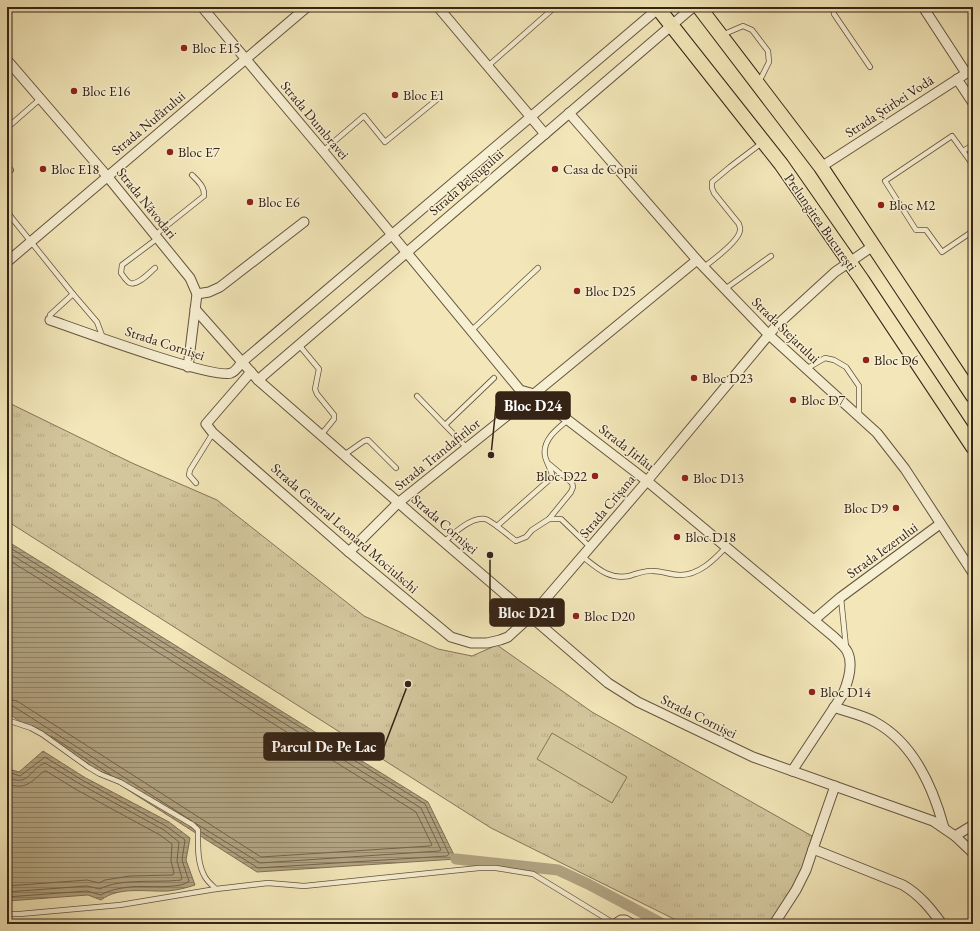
<svg xmlns="http://www.w3.org/2000/svg" width="980" height="931" font-family="'EB Garamond',serif">
<defs>
<pattern id="park-tufts" width="24" height="20" patternUnits="userSpaceOnUse"><rect width="24" height="20" fill="#d3c69d"/><path d="M3 7l-1-3M5 7V3M7 7l1-3M15 17l-1-3M17 17v-4M19 17l1-3" fill="none" stroke="#b6aa86"/></pattern>
<pattern id="water-rules" width="6" height="5" patternUnits="userSpaceOnUse"><rect width="6" height="5" fill="#b2a482"/><path d="M0 2.5h6" fill="none" stroke="#928569"/></pattern>
</defs>
<rect width="100%" height="100%" fill="#f3e7b9"/>
<filter id="stains"><feTurbulence type="fractalNoise" baseFrequency=".005" numOctaves="4"/><feColorMatrix values="0 0 0 0 .2 0 0 0 0 .09 0 0 0 0 .02 0 0 0 .5 -.17"/></filter>
<radialGradient id="worn" r=".72"><stop offset=".6" stop-color="#630" stop-opacity="0"/><stop offset="1" stop-color="#630" stop-opacity=".3"/></radialGradient>
<polygon fill="url(#park-tufts)" stroke="#84745a" points="7,402 132,463 217,500 364,616 438,649 472,656 497,645 592,712 812,836 803,869 779,910 769,924 684,924 491,828 7,521"/>
<polygon fill="#d3c69d" stroke="#84745a" points="552,733 627,777 612,803 537,759"/>
<g fill="url(#water-rules)" stroke="#807057">
<polygon points="7,541 428,802 456,859 257,872 7,713"/>
<path d="M43 751 84 777 169 822 190 838 186 860 195 885C186 888 177 890 168 891 146 892 119 886 101 900L88 895 7 901V759L12 770 19 772Z"/>
</g>
<g fill="none" stroke-linecap="round" stroke-linejoin="round">
<g stroke="#74644c" stroke-width="1">
<polyline points="7,546 425,804 449,854 447,856 258,868 201,832"/>
<polyline points="7,552 421,808 441,850 439,851 260,863 195,823"/>
<polyline points="7,559 416,812 432,845 430,846 261,857 17,701 7,699"/>
<polyline points="7,705 13,706 192,821"/>
<polyline points="51,736 111,775"/>
<path d="M7 768 11 773 20 776 45 757 82 780 166 826 185 840 182 860 189 881C180 890 144 885 130 887 120 888 109 890 101 895L87 891 7 897"/>
<path d="M7 777C29 788 29 769 45 763L80 784 164 830 179 842 177 861 182 878 181 880C158 883 119 878 100 889L87 886 7 892"/>
<path d="M7 784C26 790 30 783 44 771H46L77 790 160 835 172 844 171 861 174 873 173 875 130 876 105 880 99 883 87 880 7 886"/>
</g>
<polyline stroke="#b2a482" stroke-width="11" points="456,859 558,870 588,884 663,924"/>
<g stroke="#64543f" stroke-width="6">
<g id="service">
<polyline points="835,7 833,8 834,14 870,67"/>
<polyline points="722,35 743,26 752,30 768,51 769,62 759,82"/>
<polyline points="488,66 555,7"/>
<polyline points="7,128 40,99"/>
<polyline points="323,151 364,116 385,142 440,97"/>
<polyline points="963,151 973,145"/>
<polyline points="973,165 952,136 885,181 916,230 926,230 942,252 973,231"/>
<polyline points="7,173 11,170"/>
<polyline points="7,212 73,294"/>
<path d="M155 235 204 196C205 187 198 181 192 175"/>
<path d="M704 267C712 261 740 240 740 230 741 229 739 226 739 224L714 193 712 188V182L730 167 763 142"/>
<path d="M155 268C150 272 138 286 130 283 127 282 124 277 121 273L122 265 158 238"/>
<polyline points="725,289 771,256"/>
<polyline points="50,320 50,315 73,294 97,322 103,338"/>
<polyline points="471,331 538,268"/>
<polyline points="299,345 319,369 315,389 317,394 334,415 334,419 321,435"/>
<polyline points="806,369 825,358 834,360 846,367 859,386 859,416"/>
<polyline points="417,396 467,448"/>
<polyline points="445,425 494,378"/>
<polyline points="344,455 364,441 368,440 396,468"/>
<polyline points="196,483 189,475 190,470 213,433"/>
<polyline points="549,519 571,492 573,487 572,483 549,464"/>
<path d="M497 526 549 480 552 474C550 468 546 461 545 456 542 440 558 428 568 420"/>
<path d="M444 542C453 534 472 516 485 519 491 520 509 536 516 541L526 537 532 530 549 519H561L590 547"/>
<path d="M583 557C597 568 609 580 629 576 636 574 645 570 653 571 662 571 671 575 680 575 699 575 714 560 726 547"/>
<polyline points="841,598 846,647"/>
<path d="M7 720 31 728 42 734 88 767 100 774 120 782 193 825 198 830C198 846 197 863 205 877 208 882 212 885 216 889"/>
<polyline points="7,914 20,914 120,905 216,889 268,883 304,886 479,868 496,868 533,874 615,924"/>
</g>
</g>
<g stroke="#64543f" stroke-width="11">
<g id="minor">
<path d="M202 7 323 151 520 390 534 394 647 481 834 637C838 641 844 646 847 651 854 664 848 682 843 694L792 771"/>
<polyline points="438,7 545,134"/>
<polyline points="923,7 966,73"/>
<polyline points="7,60 107,176 190,278 197,294 188,367"/>
<polyline points="957,79 973,103"/>
<polyline points="569,113 697,260 768,334 877,433 905,469 973,573"/>
<polyline points="821,167 973,69"/>
<polyline points="7,262 307,7"/>
<polyline points="197,294 209,292 220,287 304,222"/>
<polyline points="195,309 258,380 408,511 608,683 638,702 753,757 933,821 955,836 973,853"/>
<path d="M50 320C76 329 214 380 231 373 235 372 239 366 242 362L660 7"/>
<polyline points="251,372 206,424 213,433 349,552 451,637 471,643 487,643 500,640 508,637 531,616 647,481 776,326 835,272 873,246"/>
<polyline points="258,380 693,7"/>
<polyline points="349,552 398,503 534,394 697,260"/>
<polyline points="814,620 841,597 940,524"/>
<path d="M834 707C847 712 863 715 875 722 914 743 933 787 944 828"/>
<path d="M835 786 813 849 903 885C920 895 931 909 942 924"/>
<polyline points="955,836 973,825"/>
<polyline points="615,924 621,920 625,920 632,924"/>
<polyline points="774,924 796,890 806,870 813,849"/>
</g>
</g>
<g stroke="#352316" stroke-width="16">
<g id="primary">
<polyline points="657,7 781,164 862,280 973,447"/>
<polyline points="699,7 821,167 973,396"/>
</g>
</g>
<use href="#service" stroke="#f7efd2" stroke-width="4.5"/>
<use href="#minor" stroke="#f7efd2" stroke-width="9"/>
<use href="#primary" stroke="#f3e7b9" stroke-width="14"/>
</g>
<g fill="#8f2418" stroke="#f7efd2" stroke-width="1.5">
<circle cx="184" cy="48" r="4"/>
<circle cx="74" cy="91" r="4"/>
<circle cx="395" cy="95" r="4"/>
<circle cx="170" cy="152" r="4"/>
<circle cx="43" cy="169" r="4"/>
<circle cx="555" cy="169" r="4"/>
<circle cx="250" cy="202" r="4"/>
<circle cx="881" cy="205" r="4"/>
<circle cx="577" cy="291" r="4"/>
<circle cx="866" cy="360" r="4"/>
<circle cx="694" cy="378" r="4"/>
<circle cx="793" cy="400" r="4"/>
<circle cx="595" cy="476" r="4"/>
<circle cx="685" cy="478" r="4"/>
<circle cx="896" cy="508" r="4"/>
<circle cx="677" cy="537" r="4"/>
<circle cx="576" cy="616" r="4"/>
<circle cx="812" cy="692" r="4"/>
</g>
<g text-anchor="middle" dominant-baseline="central" stroke-width="3" stroke-linejoin="round" paint-order="stroke">
<g font-size="14" fill="#352316" stroke="#f7efd2" text-anchor="start">
<text x="192" y="48">Bloc E15</text>
<text x="82" y="91">Bloc E16</text>
<text x="403" y="95">Bloc E1</text>
<text x="178" y="152">Bloc E7</text>
<text x="51" y="169">Bloc E18</text>
<text x="563" y="169">Casa de Copii</text>
<text x="258" y="202">Bloc E6</text>
<text x="889" y="205">Bloc M2</text>
<text x="585" y="291">Bloc D25</text>
<text x="874" y="360">Bloc D6</text>
<text x="702" y="378">Bloc D23</text>
<text x="801" y="400">Bloc D7</text>
<text x="587" y="476" text-anchor="end">Bloc D22</text>
<text x="693" y="478">Bloc D13</text>
<text x="888" y="508" text-anchor="end">Bloc D9</text>
<text x="685" y="537">Bloc D18</text>
<text x="584" y="616">Bloc D20</text>
<text x="820" y="692">Bloc D14</text>
</g>
<g font-size="14" fill="#352316" stroke="#f7efd2">
<text transform="translate(889 106) rotate(-33)">Strada Știrbei Vodă</text>
<text transform="translate(315 120) rotate(50)">Strada Dumbravei</text>
<text transform="translate(148 123) rotate(-40)">Strada Nufărului</text>
<text transform="translate(466 182) rotate(-41)">Strada Belșugului</text>
<text transform="translate(147 203) rotate(51)">Strada Năvodari</text>
<text transform="translate(821 222) rotate(55)">Prelungirea București</text>
<text transform="translate(786 330) rotate(44)">Strada Stejarului</text>
<text transform="translate(165 343) rotate(18)">Strada Cornișei</text>
<text transform="translate(627 447) rotate(38)">Strada Jirlău</text>
<text transform="translate(437 454) rotate(-39)">Strada Trandafirilor</text>
<text transform="translate(607 506) rotate(-50)">Strada Crișana</text>
<text transform="translate(445 524) rotate(41)">Strada Cornișei</text>
<text transform="translate(345 528) rotate(41)">Strada General Leonard Mociulschi</text>
<text transform="translate(882 550) rotate(-36)">Strada Iezerului</text>
<text transform="translate(699 716) rotate(26)">Strada Cornișei</text>
</g>
</g>
<path fill="none" stroke="#352316" stroke-width="1.5" d="M491 455L496 406M490 555L490 613M408 684L384 747"/>
<g fill="#352316" stroke="#f7efd2" stroke-width="1.5">
<circle cx="491" cy="455" r="4"/>
<circle cx="490" cy="555" r="4"/>
<circle cx="408" cy="684" r="4"/>
</g>
<g fill="#352316" stroke="#352316" stroke-width="1.5">
<rect x="496" y="392" width="74" height="27" rx="4"/>
<rect x="490" y="599" width="74" height="27" rx="4"/>
<rect x="264" y="733" width="120" height="27" rx="4"/>
</g>
<g font-size="15" text-anchor="middle" font-weight="bold" fill="#fff">
<text x="533" y="411">Bloc D24</text>
<text x="527" y="618">Bloc D21</text>
<text x="324" y="752">Parcul De Pe Lac</text>
</g>
<rect width="980" height="931" fill="none" stroke="#f3e7b9" stroke-width="24"/>
<rect x="8" y="8" width="964" height="915" fill="none" stroke="#352316" stroke-width="2"/>
<rect x="12" y="12" width="956" height="907" fill="none" stroke="#352316"/>
<rect width="100%" height="100%" filter="url(#stains)"/>
<rect width="100%" height="100%" fill="url(#worn)"/>
</svg>
